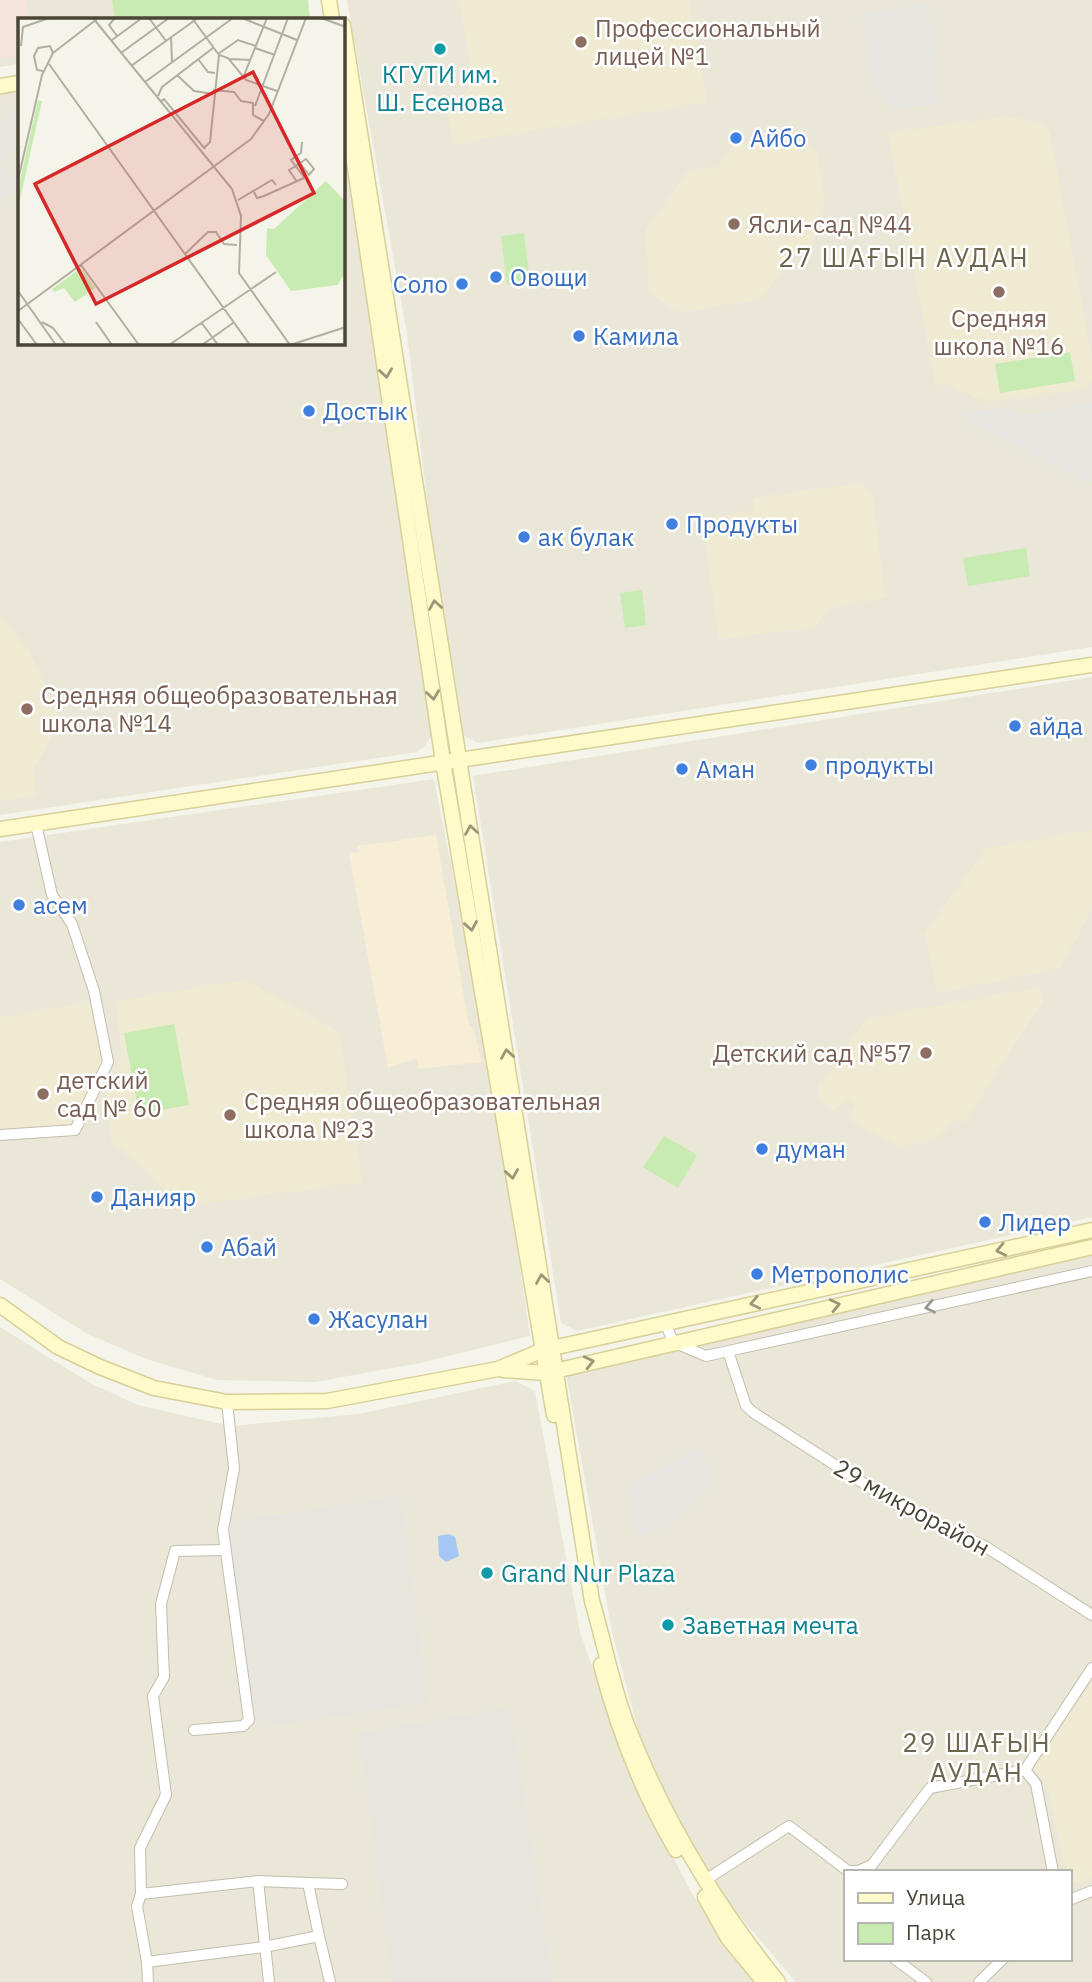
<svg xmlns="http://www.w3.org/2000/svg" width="1092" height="1982" font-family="'IBM Plex Sans',sans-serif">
<rect width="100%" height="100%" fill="#f5f4ea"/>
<g fill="#eae7d8" fill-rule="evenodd">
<polygon points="0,0 305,0 278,19 19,19 19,64 0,67"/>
<polygon points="347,0 1092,0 1092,647 478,743 455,731 407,334"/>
<polygon points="19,85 19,343 343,343 343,117 434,733 424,747 417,752 0,815 0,88"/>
<polygon points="1092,677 1092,1217 577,1331 561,1323 473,776"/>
<polygon points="434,779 487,1047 530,1336 420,1363 315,1382 217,1380 146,1359 86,1333 0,1279 0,842"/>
<path d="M1092 1252V1982H796L731 1906 669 1811 640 1737 612 1632 566 1374ZM845 1872H1069V1959H845Z"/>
<polygon points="0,1327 90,1383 138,1405 231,1426 359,1414 515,1381 535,1391 580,1632 630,1775 690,1890 737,1962 755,1982 0,1982"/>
</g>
<polygon fill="#f7eed5" points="436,835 469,1026 473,1027 482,1062 419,1069 417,1058 388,1068 349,853 358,852 357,846"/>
<g fill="#e8e5de">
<polygon points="401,1496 428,1703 258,1728 226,1522"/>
<polygon points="510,1707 553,1982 392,1982 359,1733"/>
</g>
<g fill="#efebd3">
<polygon points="459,0 689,0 707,102 453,144 448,112 473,84"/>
<polygon points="1006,116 1040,124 1049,131 1092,359 1092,382 1088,387 988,403 951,386 936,386 888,133"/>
<polygon points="792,133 817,153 825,201 818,218 819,233 811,241 812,249 797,250 760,299 678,313 649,292 646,230 687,172 718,167 733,146"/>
<polygon points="860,483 872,492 885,598 829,607 816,627 719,639 702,520 754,510 754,498"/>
<polygon points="0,617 28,649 61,720 33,770 36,795 0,800"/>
<polygon points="1092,830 1092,908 1061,968 938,993 924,933 987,848"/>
<polygon points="245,980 339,1032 362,1182 183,1206 111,1140 106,1090 122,1055 116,1001"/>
<polygon points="1040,987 1043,1001 965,1121 947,1123 947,1129 937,1138 902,1148 853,1122 851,1112 855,1105 846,1099 834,1111 819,1099 818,1085 867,1019"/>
<polygon points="92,1001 104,1062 69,1127 0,1130 0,1018"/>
<polygon points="1092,1680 1092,1879 1069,1884 1069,1872 1066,1872 1048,1787 1033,1767"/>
</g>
<polygon fill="#f6e4dd" points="0,0 27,0 28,19 19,19 19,56 0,59"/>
<g fill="#c8ebb1">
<polygon points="112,0 308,0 310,19 115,19"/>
<polygon points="524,233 530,282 507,285 501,236"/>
<polygon points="1070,352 1075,381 1000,393 995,364"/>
<polygon points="1026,548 1030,576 968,586 963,558"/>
<polygon points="642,590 646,625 625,628 620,593"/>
<polygon points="174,1024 189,1105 139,1114 124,1033"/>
<polygon points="664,1136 697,1155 678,1188 643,1167"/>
</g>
<g fill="#e7e6e1">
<polygon points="928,3 940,103 893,110 871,84 862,14"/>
<polygon points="19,105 19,143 0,161 0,122"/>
<polygon points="0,164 19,184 1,204 0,203"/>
<polygon points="1092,403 1092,482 1084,482 966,422 965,412 1010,408 1021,416"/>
<polygon points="700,1447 717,1482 668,1526 638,1538 627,1485"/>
</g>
<polygon fill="#a4c7f4" points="449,1534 455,1537 459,1556 446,1562 439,1556 438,1536"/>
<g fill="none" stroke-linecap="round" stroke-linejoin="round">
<g stroke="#c2bdac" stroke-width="12">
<g id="street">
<polyline points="0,1135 75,1130 108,1062 94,991 72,924 52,895 36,824"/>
<polyline points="665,1322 673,1342 706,1356 1092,1271"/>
<polyline points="728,1351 746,1406 754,1413 899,1506 986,1547 1092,1615"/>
<polyline points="194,1730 243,1726 249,1720 223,1530 234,1468 227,1402"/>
<polyline points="1025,1770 1036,1784 1053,1872"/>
<polyline points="258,1881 308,1883"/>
<polyline points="704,1881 789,1826 848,1871 858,1871 872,1865 930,1788 1025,1770 1092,1668"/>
<polyline points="141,1894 258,1881 269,1982"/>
<polyline points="1069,1900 1092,1891"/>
<polyline points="319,1936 308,1883 342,1884"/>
<polyline points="895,1959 926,1982"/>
<polyline points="147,1962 137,1906 141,1894 140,1848 166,1795 153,1696 164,1677 161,1604 175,1551 225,1550"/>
<polyline points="148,1982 147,1962 264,1947 319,1936 330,1982"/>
<polyline points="979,1982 1003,1959"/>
</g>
</g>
<g stroke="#d7d098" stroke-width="17">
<g id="secondary">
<polyline points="329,0 332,19"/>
<path d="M343 25 592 1601C604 1642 612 1685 627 1725 664 1819 715 1904 778 1982"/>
<polyline points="0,86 19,83"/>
<polyline points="343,87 443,762 554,1415"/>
<polyline points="0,829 1092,665"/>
<polyline points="0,1305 58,1347 100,1367 154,1388 227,1402 327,1401 498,1369 543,1350 1092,1230"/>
<polyline points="503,1370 546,1373 1092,1247"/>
<path d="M601 1665C618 1730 642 1792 676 1850"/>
<polyline points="705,1897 728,1938 764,1982"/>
</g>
</g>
<use href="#street" stroke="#fff" stroke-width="10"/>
<use href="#secondary" stroke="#fffaca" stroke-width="14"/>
</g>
<defs><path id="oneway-chevron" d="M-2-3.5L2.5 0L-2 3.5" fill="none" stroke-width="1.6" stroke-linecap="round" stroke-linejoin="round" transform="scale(1.75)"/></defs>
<g stroke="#9b9679">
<use href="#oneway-chevron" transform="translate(386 373) rotate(82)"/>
<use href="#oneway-chevron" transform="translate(435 605) rotate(-99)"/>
<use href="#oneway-chevron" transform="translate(433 695) rotate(82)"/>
<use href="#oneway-chevron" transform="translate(471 830) rotate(-99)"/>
<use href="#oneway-chevron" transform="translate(471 926) rotate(80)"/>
<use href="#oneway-chevron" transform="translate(507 1054) rotate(-99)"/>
<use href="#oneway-chevron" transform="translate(512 1174) rotate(81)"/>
<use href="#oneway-chevron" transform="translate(1001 1250) rotate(168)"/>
<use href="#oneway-chevron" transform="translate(542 1279) rotate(-99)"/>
<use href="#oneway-chevron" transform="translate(755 1303) rotate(168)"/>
<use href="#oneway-chevron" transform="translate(835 1305) rotate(-13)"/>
<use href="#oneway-chevron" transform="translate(589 1362) rotate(-13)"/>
</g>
<use stroke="#9b9991" href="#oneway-chevron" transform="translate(930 1307) rotate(168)"/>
<g fill="#8d6e63" stroke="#fff" stroke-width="2.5">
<circle cx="581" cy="42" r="7"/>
<circle cx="734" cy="224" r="7"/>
<circle cx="999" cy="292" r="7"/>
<circle cx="27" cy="709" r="7"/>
<circle cx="926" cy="1053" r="7"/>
<circle cx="43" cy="1094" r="7"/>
<circle cx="230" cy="1115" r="7"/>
</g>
<g fill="#0f9aa8" stroke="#fff" stroke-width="2.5">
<circle cx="440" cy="49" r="7"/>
<circle cx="487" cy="1573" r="7"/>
<circle cx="668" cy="1625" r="7"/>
</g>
<g fill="#3f7fe0" stroke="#fff" stroke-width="2.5">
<circle cx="736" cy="138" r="7"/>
<circle cx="496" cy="277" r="7"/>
<circle cx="462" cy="284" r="7"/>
<circle cx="579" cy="336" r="7"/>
<circle cx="309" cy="411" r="7"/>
<circle cx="672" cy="524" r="7"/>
<circle cx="524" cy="537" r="7"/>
<circle cx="1015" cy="726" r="7"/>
<circle cx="811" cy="765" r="7"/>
<circle cx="682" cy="769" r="7"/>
<circle cx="19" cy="905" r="7"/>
<circle cx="762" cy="1149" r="7"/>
<circle cx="97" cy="1197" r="7"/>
<circle cx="985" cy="1222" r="7"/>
<circle cx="207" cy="1247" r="7"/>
<circle cx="757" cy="1274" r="7"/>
<circle cx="314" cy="1319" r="7"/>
</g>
<g text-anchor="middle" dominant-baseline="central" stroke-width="5" stroke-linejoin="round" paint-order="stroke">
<g font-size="24" fill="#785e54" stroke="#fff" text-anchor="start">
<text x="595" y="28">Профессиональный<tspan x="595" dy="28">лицей №1</tspan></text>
<text x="748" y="224">Ясли-сад №44</text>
<text x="999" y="318" text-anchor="middle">Средняя<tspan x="999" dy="28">школа №16</tspan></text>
<text x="41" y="695">Cредняя общеобразовательная<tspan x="41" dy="28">школа №14</tspan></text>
<text x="912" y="1053" text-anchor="end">Детский сад №57</text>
<text x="57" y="1080">детский<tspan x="57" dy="28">сад № 60</tspan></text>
<text x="244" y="1101">Средняя общеобразовательная<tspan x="244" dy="28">школа №23</tspan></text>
</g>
<g font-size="24" fill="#0d838f" stroke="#fff" text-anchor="start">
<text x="440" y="74" text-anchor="middle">КГУТИ им.<tspan x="440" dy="28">Ш. Есенова</tspan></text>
<text x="501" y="1573">Grand Nur Plaza</text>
<text x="682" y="1625">Заветная мечта</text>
</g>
<g font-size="24" fill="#366cbe" stroke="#fff" text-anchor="start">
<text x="750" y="138">Айбо</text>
<text x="510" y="277">Овощи</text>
<text x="448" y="284" text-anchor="end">Соло</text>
<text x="593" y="336">Камила</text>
<text x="323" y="411">Достык</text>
<text x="686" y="524">Продукты</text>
<text x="538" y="537">ак булак</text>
<text x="1029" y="726">айда</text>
<text x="825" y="765">продукты</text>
<text x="696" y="769">Аман</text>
<text x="33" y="905">асем</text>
<text x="776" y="1149">думан</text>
<text x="111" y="1197">Данияр</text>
<text x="999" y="1222">Лидер</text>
<text x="221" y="1247">Абай</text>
<text x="771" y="1274">Метрополис</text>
<text x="328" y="1319">Жасулан</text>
</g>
<g font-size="24" fill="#4a4537" stroke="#fff">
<text transform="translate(912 1507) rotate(29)">29 микрорайон</text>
</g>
<g font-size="26" letter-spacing="2" fill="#6d654e" stroke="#fff">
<text x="904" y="257">27 ШАҒЫН АУДАН</text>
<text x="977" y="1742">29 ШАҒЫН<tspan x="977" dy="30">АУДАН</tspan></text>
</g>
</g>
<g transform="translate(18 18)">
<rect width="327" height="327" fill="#f5f4ea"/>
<path d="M20 82 24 83 0 190V171ZM308 163 327 183V254L320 267 273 273 248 237 249 210 256 211ZM63 250 77 270 57 284 46 270 36 274 34 271Z" fill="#c8ebb1"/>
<path fill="none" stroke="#b1aea2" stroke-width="2" d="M75 0 214 171 223 198 221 255 272 327M97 0 91 7 99 18M131 0 148 23M174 0 201 37 210 40 228 62 259 73M224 0 279 22M303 0 328 9M153 19 154 44M94 22 124 0M3 28 5 9 31 0M237 30 257 37M35 35 79 1M103 35 151 0M200 36 220 22 238 28M180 41 190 54 197 55M211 41 233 42M31 46 232 327M113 48 180 0M159 57 176 73 195 76M225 60 249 0M127 64 215 0M195 72 216 74 223 83 235 85V97L246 103M140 78 144 69 195 30M142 84 146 81 187 131M237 88 270 0M186 130 192 124 201 37M278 138 273 142 286 159M0 162 24 57 35 35 32 28 20 30 16 38 19 52 25 53M279 164 271 152 278 148 282 145 288 141 296 151 291 157 282 145 278 138 283 135 284 124M236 174 239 180 246 178 286 160M220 182 254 162 258 167M167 236 190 214H198L206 226 219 227M63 247 121 327M0 273 38 327M0 293 233 121 251 96 288 0M0 301 19 327M24 304 35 310 48 327M78 304 94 327M183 304 200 327M151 327 258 254M184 327 215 305M272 327 328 309"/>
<path fill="#d62828" fill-opacity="0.15" stroke="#d62828" stroke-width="3.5" d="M235 54 296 175 78 286 17 166Z"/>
<rect width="327" height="327" fill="none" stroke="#4a4537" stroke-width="3.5"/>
</g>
<rect x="844" y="1870" width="228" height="91" fill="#ffffff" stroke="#b7b5af" stroke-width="2"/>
<rect x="858" y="1893" width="35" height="10" fill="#fffaca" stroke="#b7b5af" stroke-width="2"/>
<text x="906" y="1905" font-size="21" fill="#4a4537">Улица</text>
<rect x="858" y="1923" width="35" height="21" fill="#c8ebb1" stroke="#b7b5af" stroke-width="2"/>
<text x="906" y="1940" font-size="21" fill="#4a4537">Парк</text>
</svg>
